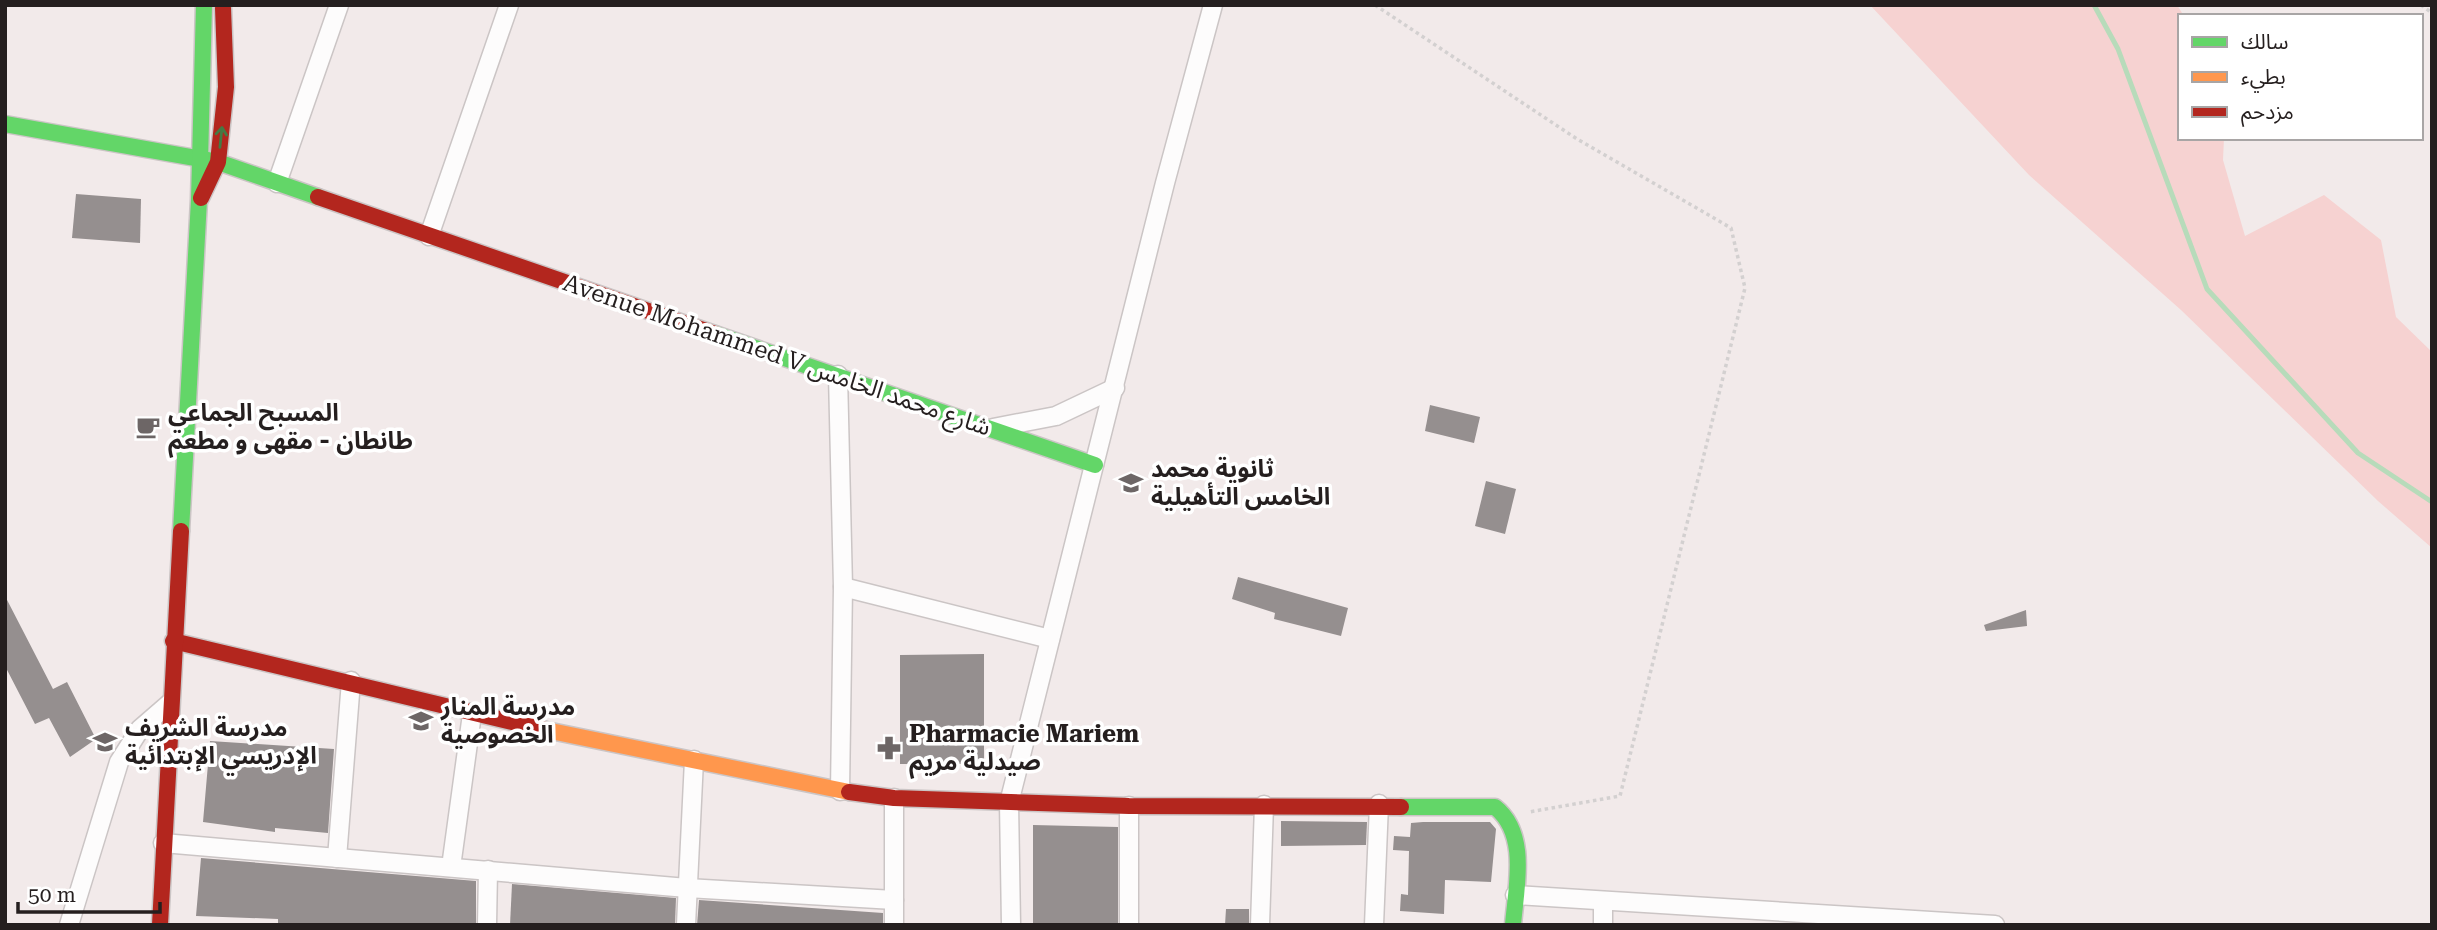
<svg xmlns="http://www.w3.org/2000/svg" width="2437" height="930" font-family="'Roboto Serif','Noto Sans Arabic',serif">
<rect width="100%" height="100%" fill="#f2eaea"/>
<polygon fill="#f6d2d1" points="1870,5 2177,5 2184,16 2180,16 2180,138 2224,138 2223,160 2245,236 2324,195 2381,240 2396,317 2432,352 2432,548 2378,501 2181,310 2029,175"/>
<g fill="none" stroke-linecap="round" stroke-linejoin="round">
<polyline stroke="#b7dbba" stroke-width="5" points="2094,5 2118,49 2207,289 2358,453 2432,502"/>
</g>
<g fill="#958f8f">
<polygon points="76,194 141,199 140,243 72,238"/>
<polygon points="1430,405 1480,417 1474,443 1425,431"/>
<polygon points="1486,481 1516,489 1505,534 1475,526"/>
<polygon points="1238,577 1348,608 1341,636 1274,619 1275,613 1232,599"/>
<polygon points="5,596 53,689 67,682 96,739 70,757 49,718 35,724 5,666"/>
<polygon points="2026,610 2027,626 1986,631 1984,625"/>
<polygon points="984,654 984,764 900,764 900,655"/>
<polygon points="210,741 334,749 328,833 275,828 275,832 203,822"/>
<polygon points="1281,821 1367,822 1366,845 1281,846"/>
<polygon points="1423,822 1490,822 1496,829 1491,882 1445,880 1444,914 1400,911 1401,894 1408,895 1409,851 1393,850 1394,836 1410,837 1411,823"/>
<polygon points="1033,825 1118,827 1118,925 1033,925"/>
<polygon points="201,858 476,881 476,925 278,925 278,919 196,916"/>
<polygon points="512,884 676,898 675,925 510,925"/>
<polygon points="699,900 883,913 883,925 697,925"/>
<polygon points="1226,909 1249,909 1249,925 1225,925"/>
</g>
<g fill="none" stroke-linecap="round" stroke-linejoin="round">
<g stroke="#cbc5c5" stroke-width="21">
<g id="street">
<polyline points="277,183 339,5"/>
<polyline points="429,236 509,5"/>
<polyline points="838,375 843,587 840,791"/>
<polyline points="993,428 1056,416 1115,388"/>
<polyline points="843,587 1050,639"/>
<polyline points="163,843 687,888 894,900"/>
<polyline points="337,858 351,681"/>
<polyline points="451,867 472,714"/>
<polyline points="1515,895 1995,925"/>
<polyline points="69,925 119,762 140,729 170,703"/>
<polyline points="487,925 488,870"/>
<polyline points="686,925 694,760"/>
<polyline points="894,925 894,798"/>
<polyline points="1011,925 1009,803 1165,183 1213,5"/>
<polyline points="1129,925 1129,806"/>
<polyline points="1260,925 1264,805"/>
<polyline points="1374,925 1379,804"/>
<polyline points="1603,925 1603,901"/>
</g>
</g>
<g stroke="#cbc5c5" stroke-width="19">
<g id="fast">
<polyline points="5,124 218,162 318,197"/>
<polyline points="715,334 1095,465"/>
<polyline points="181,531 199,200 204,5"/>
<path d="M1401 807H1495C1529 834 1516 887 1513 925"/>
</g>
</g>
<g stroke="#cbc5c5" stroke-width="19">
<polyline id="slow" points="546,730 849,792"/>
</g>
<g stroke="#cbc5c5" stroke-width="19">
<g id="jam">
<polyline points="318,197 715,334"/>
<polyline points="201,198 218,162 226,87 223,8"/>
<polyline points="173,641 546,730"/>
<polyline points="849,792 894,798 1129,806 1401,807"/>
<polyline points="160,925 181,531"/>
</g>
</g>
<g stroke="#d3d0d0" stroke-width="3.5" stroke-dasharray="3.5 3.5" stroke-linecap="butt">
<polyline points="1375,5 1577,139 1731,228 1745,288 1620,796 1529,812"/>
<polyline points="2421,5 2432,13"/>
</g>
<use href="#street" stroke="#fdfcfc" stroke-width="18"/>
<use href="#fast" stroke="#63d668" stroke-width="16"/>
<use href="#slow" stroke="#ff974d" stroke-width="16"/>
<use href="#jam" stroke="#b3261e" stroke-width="16"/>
</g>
<defs><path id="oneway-shaft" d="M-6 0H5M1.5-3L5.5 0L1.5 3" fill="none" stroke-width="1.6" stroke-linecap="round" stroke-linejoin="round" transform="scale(1.75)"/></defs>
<use stroke="#447a44" href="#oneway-shaft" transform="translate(221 137) rotate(-84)"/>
<defs>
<g id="cafe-bare" transform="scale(1.89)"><path d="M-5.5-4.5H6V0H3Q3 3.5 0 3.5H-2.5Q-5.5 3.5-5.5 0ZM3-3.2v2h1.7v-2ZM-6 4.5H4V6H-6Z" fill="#6d6666" stroke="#fff" stroke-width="2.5" paint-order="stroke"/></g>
<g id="university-bare" transform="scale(1.89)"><path d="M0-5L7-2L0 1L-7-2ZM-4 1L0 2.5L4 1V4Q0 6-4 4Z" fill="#6d6666" stroke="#fff" stroke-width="2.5" paint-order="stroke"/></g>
<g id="school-bare" transform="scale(1.89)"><path d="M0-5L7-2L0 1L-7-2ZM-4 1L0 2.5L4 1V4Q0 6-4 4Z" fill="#6d6666" stroke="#fff" stroke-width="2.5" paint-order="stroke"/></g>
<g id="pharmacy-bare" transform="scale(1.89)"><path d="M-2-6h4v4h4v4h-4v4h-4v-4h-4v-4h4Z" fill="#6d6666" stroke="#fff" stroke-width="2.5" paint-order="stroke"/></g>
</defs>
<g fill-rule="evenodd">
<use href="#cafe-bare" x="148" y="427"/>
<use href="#university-bare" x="1131" y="483"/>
<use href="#school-bare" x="421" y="721"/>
<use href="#school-bare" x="105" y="742"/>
<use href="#pharmacy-bare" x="889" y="748"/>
</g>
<g text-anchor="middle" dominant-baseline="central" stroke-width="7" stroke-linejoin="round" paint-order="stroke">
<g font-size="24" fill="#251f1f" stroke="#fff">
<text transform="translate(777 355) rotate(19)">Avenue Mohammed V شارع محمد الخامس</text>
</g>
<g font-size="24" font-weight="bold" fill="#251f1f" stroke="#fff" text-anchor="start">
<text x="168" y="413">المسبح الجماعي<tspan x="168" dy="28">طانطان - مقهى و مطعم</tspan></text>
<text x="1151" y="469">ثانوية محمد<tspan x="1151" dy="28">الخامس التأهيلية</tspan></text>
<text x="441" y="707">مدرسة المنار<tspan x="441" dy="28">الخصوصية</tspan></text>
<text x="125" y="728">مدرسة الشريف<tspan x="125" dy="28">الإدريسي الإبتدائية</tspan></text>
<text x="909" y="734">Pharmacie Mariem<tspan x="909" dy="28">صيدلية مريم</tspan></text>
</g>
</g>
<rect width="2437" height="930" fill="none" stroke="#251f1f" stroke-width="14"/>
<rect x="2178" y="14" width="245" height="126" fill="#ffffff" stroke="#a8a5a5" stroke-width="2"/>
<rect x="2192" y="37" width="35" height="10" fill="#63d668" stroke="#a8a5a5" stroke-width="2"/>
<text x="2241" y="49" font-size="21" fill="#251f1f">سالك</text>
<rect x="2192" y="72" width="35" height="10" fill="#ff974d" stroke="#a8a5a5" stroke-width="2"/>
<text x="2241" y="84" font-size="21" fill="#251f1f">بطيء</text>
<rect x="2192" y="107" width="35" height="10" fill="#b3261e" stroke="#a8a5a5" stroke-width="2"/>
<text x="2241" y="119" font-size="21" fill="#251f1f">مزدحم</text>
<path d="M18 902v10h142v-10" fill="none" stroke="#251f1f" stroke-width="3.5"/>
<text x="28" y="902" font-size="21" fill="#251f1f" stroke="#ffffff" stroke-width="5" paint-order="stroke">50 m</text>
</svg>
